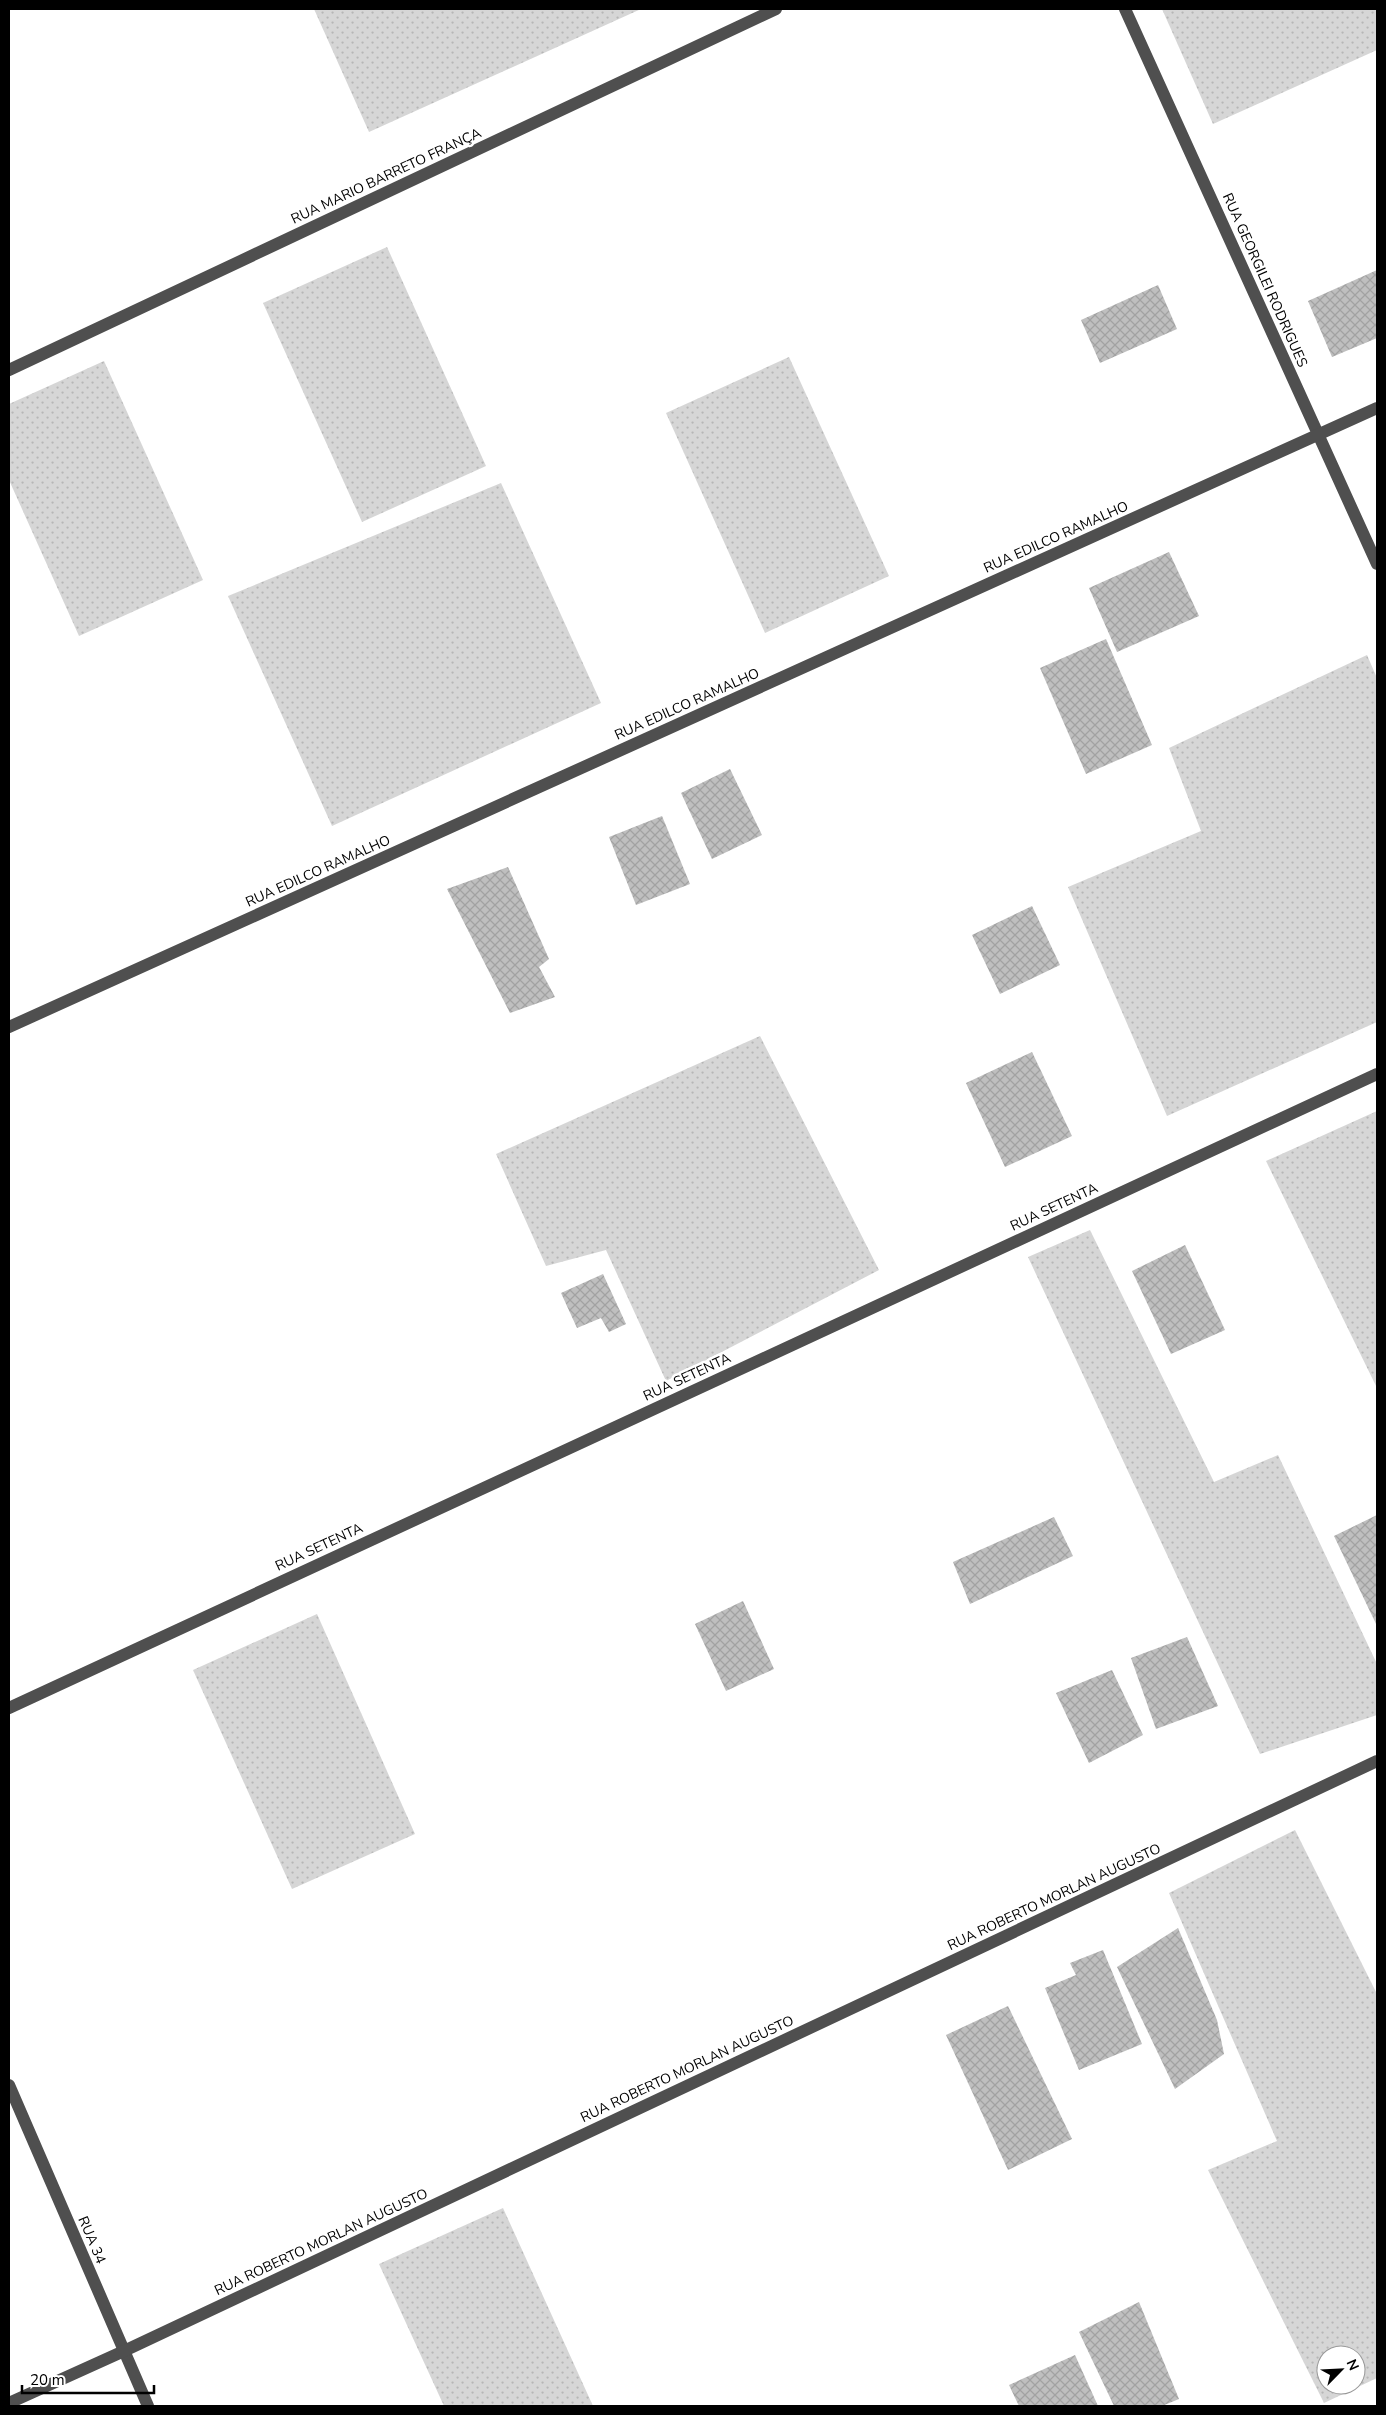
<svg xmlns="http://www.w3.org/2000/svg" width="1386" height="2415" font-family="'Nunito Sans',sans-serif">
<defs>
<pattern id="grass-dots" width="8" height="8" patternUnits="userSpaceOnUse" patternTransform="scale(1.25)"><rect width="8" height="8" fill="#d6d6d6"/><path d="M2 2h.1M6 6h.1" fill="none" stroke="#b6b6b6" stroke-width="1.8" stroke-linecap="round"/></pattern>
<pattern id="building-cross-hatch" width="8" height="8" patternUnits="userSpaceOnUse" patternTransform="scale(1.25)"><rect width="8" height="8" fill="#bfbfbf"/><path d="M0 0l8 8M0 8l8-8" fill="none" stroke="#a2a2a2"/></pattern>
</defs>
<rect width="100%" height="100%" fill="#fff"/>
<g fill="url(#grass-dots)" fill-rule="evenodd">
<polygon points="314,9 641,9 369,132"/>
<polygon points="1162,9 1377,9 1377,50 1213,124"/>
<polygon points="387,247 486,466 362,522 263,303"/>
<polygon points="789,357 889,576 765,633 666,413"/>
<polygon points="104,361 203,580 79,636 9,480 9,404"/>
<polygon points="501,483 601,703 332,826 228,596"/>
<polygon points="1367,655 1377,678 1377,1022 1167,1116 1068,887 1201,831 1169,748"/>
<polygon points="760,1036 879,1270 666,1381 606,1250 546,1266 496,1154"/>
<polygon points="1377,1111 1377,1388 1266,1161"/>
<polygon points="1090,1230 1214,1482 1278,1455 1377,1664 1377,1715 1260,1754 1028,1257"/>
<polygon points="317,1614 415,1834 292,1889 193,1670"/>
<path d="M1295 1830 1377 1994V2378L1324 2403 1208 2170 1277 2141 1169 1893ZM1326 2355H1356V2385H1326Z"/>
<polygon points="503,2208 593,2406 444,2406 379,2264"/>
</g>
<g fill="url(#building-cross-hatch)">
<polygon points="1377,270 1377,338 1332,357 1308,301"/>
<polygon points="1158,285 1177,329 1100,363 1081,320"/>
<polygon points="1169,552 1199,616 1117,652 1089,588"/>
<polygon points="1106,639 1152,745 1086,774 1040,668"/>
<polygon points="730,769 762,835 712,859 681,793"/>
<polygon points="662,816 690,884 636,905 609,837"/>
<polygon points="508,867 549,959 539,967 555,997 510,1013 447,889"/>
<polygon points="1032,906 1060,965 1000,994 972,935"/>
<polygon points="1032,1052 1072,1136 1005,1167 966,1083"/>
<polygon points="1185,1245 1225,1330 1171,1354 1132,1271"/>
<polygon points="603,1274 626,1324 609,1332 601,1318 577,1328 561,1293"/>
<polygon points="1377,1515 1377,1626 1334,1536"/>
<polygon points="1054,1517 1073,1556 970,1604 953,1562"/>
<polygon points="743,1601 774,1669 726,1691 695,1624"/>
<polygon points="1187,1637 1218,1706 1156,1729 1131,1658"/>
<polygon points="1112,1670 1143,1735 1089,1763 1056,1693"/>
<polygon points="1178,1928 1217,2020 1224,2054 1175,2089 1117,1967"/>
<polygon points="1103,1950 1142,2044 1079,2070 1045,1988 1076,1975 1070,1963"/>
<polygon points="1008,2006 1072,2139 1008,2170 946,2035"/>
<polygon points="1139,2302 1179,2399 1162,2406 1114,2406 1079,2332"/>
<polygon points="1075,2355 1098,2406 1019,2406 1009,2385"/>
</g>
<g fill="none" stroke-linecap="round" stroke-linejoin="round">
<g stroke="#4f4f4f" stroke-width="12">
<polyline points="1125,9 1377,564"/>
<polyline points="9,370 776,9"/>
<polyline points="9,1027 1377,408"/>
<polyline points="9,1708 1377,1074"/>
<polyline points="9,2085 148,2406"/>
<polyline points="9,2403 124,2351 1377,1761"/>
</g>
</g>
<g text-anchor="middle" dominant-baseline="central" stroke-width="5" stroke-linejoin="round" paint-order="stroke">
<g font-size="14" fill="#000" stroke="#fff">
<text transform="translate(386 176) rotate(-25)">RUA MARIO BARRETO FRANÇA</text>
<text transform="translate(1265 280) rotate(66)">RUA GEORGILEI RODRIGUES</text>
<text transform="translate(1056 537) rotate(-24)">RUA EDILCO RAMALHO</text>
<text transform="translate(687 704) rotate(-24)">RUA EDILCO RAMALHO</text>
<text transform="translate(318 871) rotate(-24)">RUA EDILCO RAMALHO</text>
<text transform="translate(1054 1207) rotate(-25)">RUA SETENTA</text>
<text transform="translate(687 1377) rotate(-25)">RUA SETENTA</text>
<text transform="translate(319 1547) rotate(-25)">RUA SETENTA</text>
<text transform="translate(1054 1897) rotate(-25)">RUA ROBERTO MORLAN AUGUSTO</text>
<text transform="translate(687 2069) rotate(-25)">RUA ROBERTO MORLAN AUGUSTO</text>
<text transform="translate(92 2240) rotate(67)">RUA 34</text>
<text transform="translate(321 2242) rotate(-25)">RUA ROBERTO MORLAN AUGUSTO</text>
</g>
</g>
<rect width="1386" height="2415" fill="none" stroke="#000000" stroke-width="20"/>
<g transform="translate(1341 2370) rotate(66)"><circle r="24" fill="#ffffff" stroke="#999999"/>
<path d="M0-4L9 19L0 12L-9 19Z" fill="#000000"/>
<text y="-8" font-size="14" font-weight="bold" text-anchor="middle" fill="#000000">N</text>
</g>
<path d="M22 2385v8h132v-8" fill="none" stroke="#000000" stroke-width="2.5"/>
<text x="30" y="2385" font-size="15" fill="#000000" stroke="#ffffff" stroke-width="4" paint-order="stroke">20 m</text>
</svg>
